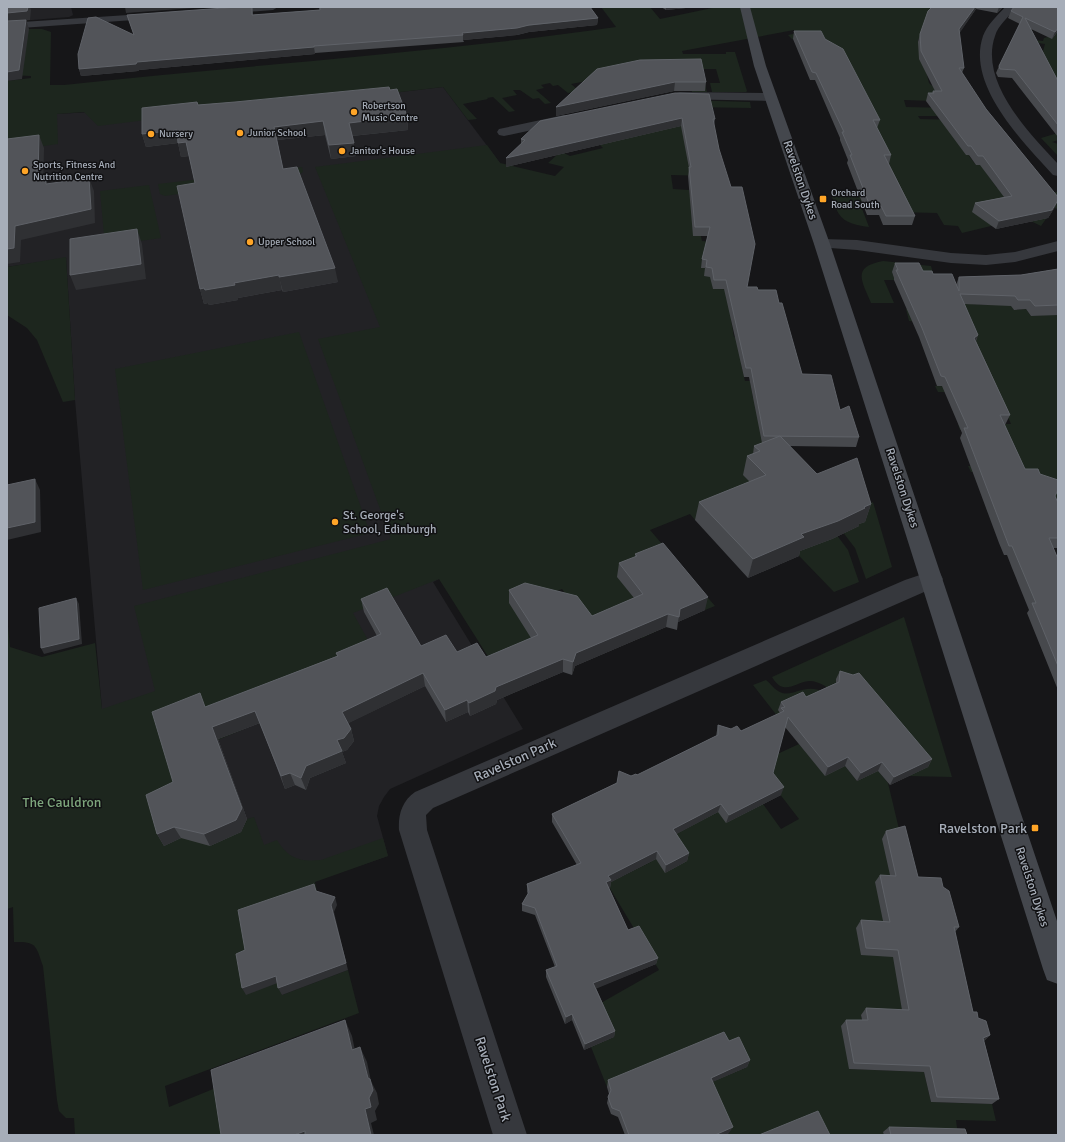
<svg xmlns="http://www.w3.org/2000/svg" width="1065" height="1142" font-family="Signika,sans-serif">
<rect width="100%" height="100%" fill="#161618"/>
<g fill="#222225">
<polygon points="7,7 71,7 73,15 69,17 7,22"/>
<polygon points="443,87 500,163 439,579 433,582 523,729 390,789 384,797 379,806 377,816 388,856 141,941 102,709 75,400 66,258 7,267 7,109 56,114 358,97"/>
</g>
<g fill="#1d261e">
<path d="M601 7H650L660 19 717 7H947L918 40 929 83 931 85 934 86 940 99 932 101 904 100 906 107 952 108 957 116H918L920 119 959 120 966 155 984 154 969 156 976 165 992 164 985 171 997 188H1022L1025 192H1058V209L1054 208 1055 206 1041 226 1018 215 991 226 962 233 958 226 944 225 937 213 894 212 892 206H861L869 227C859 226 844 223 839 214 835 208 834 201 831 195L898 197 819 39H792L788 35 799 33 794 30 682 51 683 54H726V52H735L747 91 746 92H712L710 83H720L716 69H701L707 92H692L686 68 592 80 571 84 585 96 575 92 568 93 558 85 553 86 550 83 541 85 544 88 536 90 551 103 545 104 539 98 533 99 520 90H513L517 95 502 98 515 111 509 112 493 97 487 98 488 99 463 104 477 119 468 120 443 87 358 97 291 102 98 126 84 112 57 114 58 144 7 151V81L31 78V76L7 75 24 66V61L7 58 23 29H42L51 32 50 85H64C248 65 433 53 616 27Z"/>
<polygon points="1058,31 1058,95 1042,55 1045,44 1026,41 1027,39 1043,41 1044,38 1055,35"/>
<path d="M686 100 750 102 751 108 692 107 709 176 671 175 673 189 689 190C691 207 699 224 702 241L718 242 706 269 725 279 712 284 713 289 772 290 774 300 747 321 731 320 734 337 775 338 741 364 745 381H750L753 398H767L812 427 757 453 836 534 848 550 859 582 834 592 745 500 695 520 690 514 650 530 715 606 705 610 618 577 659 630 642 638 625 615 607 652 562 589 545 596 556 674 494 666 439 579 353 613 374 651 236 710 244 729 218 740 193 833 241 832 247 819 254 817 264 845 277 840C288 858 299 862 321 860L383 838 388 856 315 882 317 892 280 982 282 995 348 970 359 1013 165 1086 169 1107 223 1085 231 1135H75L74 1118H66L59 1111 57 1100 43 966C36 946 37 941 14 942L13 907 7 909V626H8L10 647 42 657 95 643 102 709 155 691 134 606 391 539 318 339 380 327 315 167 487 145 500 163 555 176 564 167 548 163 558 154 564 153 570 156 603 148 600 145 611 142 605 137Z"/>
<polygon points="1058,133 1058,140 1052,142 1058,144 1058,156 1041,138"/>
<polygon points="302,167 303,172 294,177 165,196 160,194 158,184"/>
<polygon points="149,185 161,238 105,246 100,191"/>
<polygon points="66,257 75,400 63,402 37,340 27,328 7,315 7,267"/>
<path d="M883 261 931 266 936 283 946 284 953 303 988 305 985 295 1004 296 1014 310 1026 309 1031 316 1043 315 1038 309 1049 308 1038 293H1048L1058 301V525L1053 515 988 513 986 508H991L990 505 1045 507 1042 499 1051 500 1055 496C1052 488 1044 488 1036 487L1033 479 1001 478 998 473 971 472 968 466 1015 467 1002 439 988 438 985 431 960 430 958 424H1011L1007 415H990L979 392H938L935 386 988 387 977 363H961L958 357 928 356 926 351 965 352 963 347H971L974 345 972 341 967 339H959L955 330H946L943 324 909 321 906 309H923V307H930L927 301 929 300 923 287H931L928 280H920L916 273 892 272 895 280H884L894 303H871C862 281 851 267 883 261Z"/>
<polygon points="299,332 370,533 143,590 115,369"/>
<polygon points="873,502 892,567 866,579 855,548 842,531 849,512"/>
<path d="M904 617 952 777 909 776 927 767 825 686C820 683 815 681 809 681 795 682 784 697 772 677Z"/>
<path d="M766 680C770 683 773 688 778 691 792 700 803 682 824 692L778 717 753 685Z"/>
<polygon points="799,744 825,775 845,766 857,781 860,749 888,783 904,850 953,959 963,1001 861,1015 863,1027 849,1069 924,1072 931,1102 992,1104 996,1121 956,1120 958,1135 884,1132 884,1135 724,1135 707,1084 747,1067 721,1039 607,1087 591,1047 614,1037 599,1004 659,970 566,815 621,877 656,859 667,830 672,765 763,804 781,829 799,819 769,780 773,756"/>
</g>
<g fill="none" stroke-linecap="round" stroke-linejoin="round">
<g fill="#36383d" fill-rule="evenodd">
<polygon points="232,7 278,7 273,10 222,14 217,11 218,9"/>
<path d="M1005 7H1016C1009 17 998 25 995 36 979 82 1029 133 1058 164V176L1053 175C1023 142 966 85 983 36 987 25 997 16 1005 7Z"/>
<polygon points="158,13 163,16 162,18 7,29 7,23"/>
<polygon points="680,92 771,93 775,94 777,97 775,100 771,101 676,99 674,96 676,93"/>
<polygon points="564,115 569,116 570,119 569,122 504,136 499,135 497,132 499,129"/>
<polygon points="822,239 857,240 951,253 986,255 1015,252 1058,241 1058,251 1015,262 986,265 951,263 857,250 817,247 814,244 817,241"/>
<path d="M932 571 940 573 943 579 940 585 433 808 426 815 427 830 527 1135H493L399 830C398 815 402 801 415 792L905 580Z"/>
</g>
<polygon fill="#44474d" fill-rule="evenodd" points="740,7 750,7 766,66 830,244 1058,924 1058,984 1047,980 1043,969 814,244 754,66"/>
</g>
<g fill="#47494d">
<polygon points="252,7 253,15 320,10 319,7 590,7 598,18 597,25 529,32 517,35 463,40 464,42 315,53 315,54 139,70 138,71 81,76 79,69 134,35 127,15"/>
<polygon points="661,7 686,7 686,8 666,10"/>
<polygon points="932,7 1003,7 997,13 976,9 959,33 964,68 962,73 986,109 1058,197 1058,200 1055,207 1048,218 996,229 972,212 975,203 1004,197 980,165 976,165 969,155 966,155 926,101 928,93 932,93 933,91 935,91 919,59 918,42 920,34"/>
<polygon points="1011,11 1058,31 1052,39 1031,29 1058,81 1058,137 1012,78 998,77 996,73 999,66 1020,24 1008,18"/>
<polygon points="794,31 825,39 880,120 877,128 891,155 889,164 915,216 912,225 883,225 879,215 867,215 847,163 848,160 840,140 840,138 815,80 810,80 793,39"/>
<polygon points="597,69 706,82 705,91 674,91 556,116 556,107"/>
<polygon points="390,90 407,116 408,130 352,136 356,156 331,159 325,135 277,140 283,169 338,282 283,292 282,290 238,298 238,300 209,305 208,303 204,304 200,289 195,183 189,156 181,157 178,143 146,147 142,134 198,105"/>
<polygon points="675,93 715,119 714,125 747,287 758,290 779,303 802,374 840,410 859,437 856,447 789,446 817,474 871,504 865,522 859,524 859,526 832,539 800,551 799,556 748,578 695,520 699,502 750,482 743,475 747,456 753,454 754,446 762,443 749,377 744,377 724,289 713,289 710,277 704,276 705,268 701,268 702,259 708,236 693,236 688,176 689,168 681,126 506,167 506,158 521,144 521,139"/>
<polygon points="895,263 933,274 956,285 959,277 1021,275 1058,269 1058,315 1031,316 1026,309 1014,310 1011,306 964,304 978,335 976,341 1010,415 1005,425 1025,469 1040,474 1055,496 1058,503 1058,548 1053,548 1058,559 1058,690 1027,613 1029,610 1012,568 1007,555 1004,555 999,543 960,438 962,433 942,386 937,386 919,337 894,280 894,278 892,272"/>
<polygon points="635,554 705,610 678,622 677,630 666,627 575,666 572,675 563,672 497,700 496,704 470,716 468,712 446,722 425,686 348,723 351,729 354,741 347,750 342,752 346,763 310,778 306,790 295,785 285,789 260,723 218,739 247,819 241,832 210,846 181,838 164,846 157,834 173,782 206,707 337,656 336,653 377,636 364,612 361,599 421,646 457,652 486,657 531,638 509,603 509,590 592,616 634,598 617,577 619,563 635,557"/>
<polygon points="840,671 932,759 928,767 890,785 878,771 857,781 845,766 825,776 785,727 773,773 781,795 726,823 718,812 676,834 689,853 687,861 665,873 656,859 611,882 610,888 609,888 628,930 658,958 656,964 596,988 615,1031 614,1037 584,1050 572,1020 565,1024 546,977 546,970 555,967 535,915 522,911 522,904 528,894 527,892 527,884 577,865 552,822 552,814 631,776 637,775 716,736 718,725 731,729 741,731 780,713 778,710 781,702 806,697 836,683 836,679"/>
<polygon points="886,831 918,877 943,887 959,927 955,932 973,1012 978,1018 990,1035 984,1041 999,1099 992,1104 931,1102 924,1072 849,1069 841,1026 846,1020 862,1020 861,1015 866,1008 902,1010 893,957 861,955 856,928 861,920 883,921 875,882 880,875 890,875 882,839"/>
<polygon points="729,1041 750,1060 747,1067 712,1082 729,1133 724,1135 625,1135 618,1117 611,1114 607,1103 609,1094 607,1087 608,1080"/>
<polygon points="889,1127 967,1135 884,1135 883,1132"/>
</g>
<g fill="#2f3033">
<polygon points="28,7 30,7 31,10 30,20 7,21 7,13"/>
<polygon points="125,7 207,7 126,13"/>
<polygon points="666,7 686,7 686,8 666,10"/>
<polygon points="975,7 977,7 976,9 957,37 959,29"/>
<polygon points="999,7 1003,7 997,13"/>
<polygon points="598,18 597,25 529,32 517,35 463,40 463,35 462,33"/>
<polygon points="26,20 29,29 22,79 7,81 7,72"/>
<polygon points="1058,28 1058,31 1052,39 1055,32"/>
<polygon points="314,47 315,54 139,70 138,71 81,76 79,69 137,62"/>
<polygon points="675,82 674,91 556,116 556,107"/>
<polygon points="407,116 408,130 351,136 349,123"/>
<polygon points="682,118 681,126 506,167 506,158"/>
<polygon points="323,121 325,135 277,140 274,127"/>
<polygon points="177,130 186,142 190,156 181,157 178,143 146,147 142,134"/>
<polygon points="39,135 44,148 43,194 38,180"/>
<polygon points="354,143 356,156 331,159 329,145"/>
<polygon points="89,178 94,191 95,223 21,240 20,262 7,264 7,249 15,226"/>
<polygon points="1058,200 1055,207 1048,218 996,229 999,221"/>
<polygon points="137,229 142,244 146,279 76,290 70,275"/>
<polygon points="335,268 338,282 283,292 279,277"/>
<polygon points="279,275 282,290 238,298 238,300 209,305 208,303 204,304 200,289"/>
<polygon points="978,335 974,345 974,338"/>
<polygon points="35,479 40,490 41,532 7,540 7,528"/>
<polygon points="871,504 865,522 859,524 859,526 832,539 800,551 799,556 748,578 753,559 801,534"/>
<polygon points="708,597 705,610 678,622 680,609"/>
<polygon points="76,598 79,604 82,644 44,654 41,648"/>
<polygon points="668,614 666,627 575,666 572,675 573,662 576,653"/>
<polygon points="563,659 563,672 497,700 496,704 470,716 469,703 496,687"/>
<polygon points="423,673 425,686 345,725 342,712"/>
<polygon points="467,700 468,712 446,722 445,710"/>
<polygon points="255,711 260,723 218,739 247,819 241,832 210,846 204,834 212,727"/>
<polygon points="351,729 354,741 347,750 342,752 346,763 310,778 306,790 301,778 306,766 337,740"/>
<polygon points="848,757 845,766 825,776 828,767"/>
<polygon points="932,759 928,767 890,785 894,777"/>
<polygon points="882,762 878,771 857,781 861,773"/>
<polygon points="290,773 295,785 285,789 281,776"/>
<polygon points="784,787 781,795 726,823 729,815"/>
<polygon points="721,804 718,812 671,837 673,829"/>
<polygon points="174,827 181,838 164,846 157,834"/>
<polygon points="657,851 656,859 611,882 610,888 605,889 606,882 608,876"/>
<polygon points="689,853 687,861 665,873 666,865"/>
<polygon points="335,897 337,905 334,912 348,970 282,995 278,988 331,905"/>
<polygon points="658,958 656,964 593,990 593,983"/>
<polygon points="276,976 280,982 246,995 242,988"/>
<polygon points="572,1014 572,1020 565,1024 566,1017"/>
<polygon points="345,1020 352,1036 358,1065 352,1050"/>
<polygon points="615,1031 614,1037 584,1050 585,1044"/>
<polygon points="990,1035 983,1041 983,1038"/>
<polygon points="360,1047 367,1062 371,1081 377,1093 379,1104 375,1111 377,1120 371,1123 374,1135 371,1135 365,1109 369,1098 368,1078"/>
<polygon points="750,1060 747,1067 708,1084 711,1078"/>
<polygon points="733,1127 729,1133 724,1135 715,1135"/>
<polygon points="305,1131 307,1135 294,1135"/>
</g>
<g fill="#525459" stroke="#5f6268">
<polygon points="7,7 28,7 27,11 7,13"/>
<polygon points="238,7 252,7 252,15 320,10 320,7 590,7 598,18 529,25 517,28 462,33 463,35 314,46 314,47 137,62 136,64 79,69 78,54 88,18 96,17 134,35 127,15"/>
<polygon points="932,7 975,7 959,29 964,68 959,68 986,109 1058,197 1058,200 1052,210 999,221 975,203 1012,196 983,156 978,156 971,146 968,146 928,93 934,93 933,91 942,91 921,51 920,34 928,11"/>
<polygon points="1014,7 1058,7 1058,28 1055,32 1025,18 1058,81 1058,125 1015,70 1000,69 999,66 1023,17 1011,11"/>
<polygon points="26,20 19,70 7,72 7,21"/>
<polygon points="794,31 821,31 825,39 843,49 880,120 873,120 891,155 884,155 915,216 886,216 881,206 870,206 850,155 852,155 842,132 844,132 816,73 812,72"/>
<polygon points="701,59 706,82 675,82 556,107 597,69 640,60"/>
<polygon points="389,87 390,90 397,89 407,116 349,123 354,143 329,145 323,121 274,127 283,169 297,167 335,268 279,277 279,275 234,283 235,285 205,290 204,288 200,289 177,186 195,183 186,142 178,143 177,130 142,134 142,108 197,102 198,105 235,102"/>
<polygon points="675,93 709,94 715,119 713,119 719,149 731,187 742,187 755,244 747,287 757,287 758,290 776,290 779,303 782,303 802,374 831,375 840,410 849,406 859,437 764,436 751,368 746,368 726,280 714,280 712,268 706,267 707,260 702,259 710,227 695,227 689,167 691,167 682,118 506,158 525,140 521,139 540,121"/>
<polygon points="39,135 38,180 46,179 46,184 89,178 91,209 15,226 14,248 7,249 7,139"/>
<polygon points="137,229 141,264 70,275 70,239"/>
<polygon points="895,263 919,263 923,271 932,271 933,274 952,274 959,291 959,277 1021,275 1058,269 1058,305 1035,306 1030,300 1018,300 1015,296 960,294 978,335 974,338 1010,415 1000,415 1025,469 1038,469 1040,474 1058,480 1058,490 1055,496 1058,503 1058,538 1049,538 1058,559 1058,666 1032,603 1036,603 1012,546 1009,546 1004,533 964,428 968,428 945,377 941,376 922,328 896,270 898,270"/>
<polygon points="780,436 817,474 857,458 871,504 864,507 865,508 838,521 801,534 804,537 753,559 699,502 766,475 747,456 760,451 754,446"/>
<polygon points="35,479 35,522 7,528 7,485"/>
<polygon points="663,543 708,597 680,609 679,617 668,614 576,653 573,662 563,659 496,687 495,691 469,703 467,700 445,710 423,673 342,712 351,729 344,738 337,740 342,751 306,766 301,778 290,773 281,776 255,711 212,727 242,808 236,820 204,834 174,827 157,834 146,795 173,782 152,712 200,693 205,707 338,656 336,653 381,634 361,599 387,588 421,646 446,635 457,652 477,643 486,657 538,635 509,590 525,583 577,596 592,616 643,594 619,563 637,556 635,554"/>
<polygon points="76,598 79,639 41,648 39,608"/>
<polygon points="840,671 853,675 859,673 932,759 894,777 882,762 861,773 848,757 828,767 788,717 773,773 784,787 729,815 721,804 673,829 689,853 666,865 657,851 608,876 611,880 606,882 628,930 639,926 658,958 593,983 615,1031 585,1044 572,1014 566,1017 546,970 557,966 535,908 522,904 529,892 527,884 581,863 552,814 617,783 619,771 631,776 636,774 637,775 718,735 718,725 731,729 737,726 741,731 784,711 781,708 785,707 781,702 803,692 806,697 839,682"/>
<polygon points="905,826 918,877 941,878 943,887 949,891 959,927 954,927 973,1012 977,1012 978,1018 986,1021 990,1035 983,1038 999,1099 937,1097 930,1066 854,1063 846,1020 868,1020 866,1008 909,1010 898,950 866,948 861,920 890,922 880,875 896,876 886,831"/>
<polygon points="314,884 316,891 335,897 331,905 346,963 278,988 276,976 242,988 236,954 245,950 238,910"/>
<polygon points="345,1020 352,1050 360,1047 368,1078 370,1079 373,1090 369,1098 371,1107 365,1109 371,1135 305,1135 305,1131 294,1135 221,1135 211,1070"/>
<polygon points="724,1032 729,1041 739,1037 750,1060 711,1078 733,1127 715,1135 629,1135 620,1111 612,1108 608,1097 611,1090 608,1080"/>
<polygon points="818,1111 830,1135 759,1135"/>
<polygon points="889,1127 965,1129 967,1135 891,1135"/>
</g>
<g fill="#ffa527" stroke="#111113" stroke-width="1.5">
<circle cx="354" cy="112" r="4"/>
<circle cx="240" cy="133" r="4"/>
<circle cx="151" cy="134" r="4"/>
<circle cx="342" cy="151" r="4"/>
<circle cx="25" cy="171" r="4"/>
<rect x="819" y="195" width="8" height="8" rx="2"/>
<circle cx="250" cy="242" r="4"/>
<circle cx="335" cy="522" r="4"/>
<rect x="1031" y="824" width="8" height="8" rx="2"/>
</g>
<g text-anchor="middle" dominant-baseline="central" stroke-width="3" stroke-linejoin="round" paint-order="stroke">
<g font-size="10" fill="#a7aeb9" stroke="#111113" text-anchor="start">
<text x="362" y="106">Robertson<tspan x="362" dy="12">Music Centre</tspan></text>
<text x="248" y="133">Junior School</text>
<text x="159" y="134">Nursery</text>
<text x="350" y="151">Janitor's House</text>
<text x="33" y="165">Sports, Fitness And<tspan x="33" dy="12">Nutrition Centre</tspan></text>
<text x="831" y="193">Orchard<tspan x="831" dy="12">Road South</tspan></text>
<text x="258" y="242">Upper School</text>
</g>
<g font-size="12" fill="#a7aeb9" stroke="#111113">
<text transform="translate(800 180) rotate(71)">Ravelston Dykes</text>
<text transform="translate(902 488) rotate(72)">Ravelston Dykes</text>
<text transform="translate(1032 887) rotate(72)">Ravelston Dykes</text>
</g>
<g font-size="12" fill="#a7aeb9" stroke="#111113" text-anchor="start">
<text x="343" y="515">St. George's<tspan x="343" dy="14">School, Edinburgh</tspan></text>
</g>
<g font-size="14" fill="#a7aeb9" stroke="#111113">
<text transform="translate(515 760) rotate(-24)">Ravelston Park</text>
<text transform="translate(493 1079) rotate(72)">Ravelston Park</text>
</g>
<g font-size="14" fill="#7da57c" stroke="#111113">
<text x="62" y="802">The Cauldron</text>
</g>
<g font-size="14" fill="#a7aeb9" stroke="#111113" text-anchor="end">
<text x="1027" y="828">Ravelston Park</text>
</g>
</g>
<rect width="1065" height="1142" fill="none" stroke="#a7aeb9" stroke-width="16"/>
</svg>
